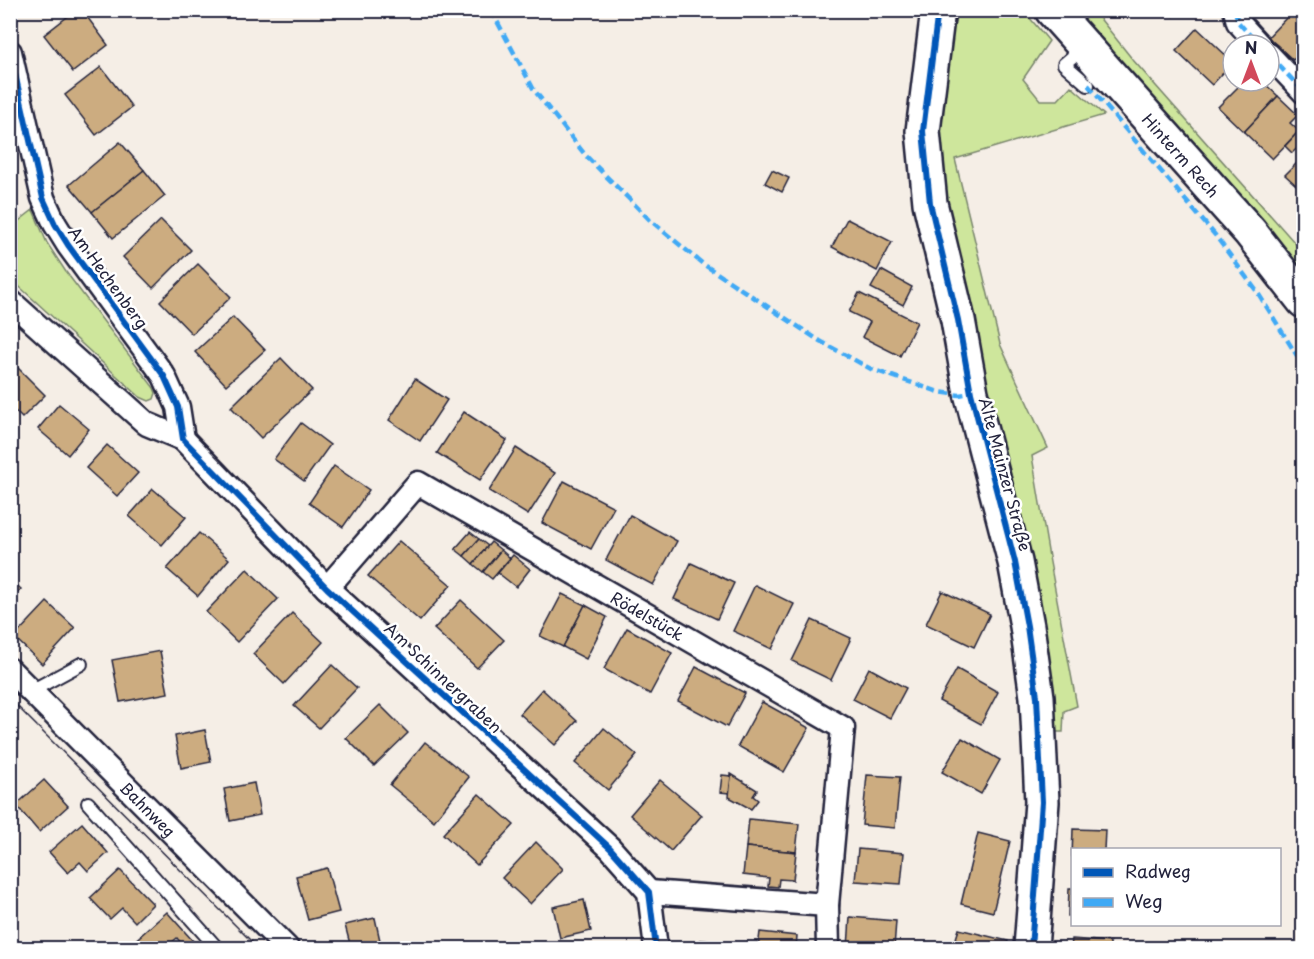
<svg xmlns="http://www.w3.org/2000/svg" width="1314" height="959" font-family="'Playpen Sans',sans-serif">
<rect width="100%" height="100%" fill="#f5eee6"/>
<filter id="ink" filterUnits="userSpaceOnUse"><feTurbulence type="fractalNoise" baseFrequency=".0167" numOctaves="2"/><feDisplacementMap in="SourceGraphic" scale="12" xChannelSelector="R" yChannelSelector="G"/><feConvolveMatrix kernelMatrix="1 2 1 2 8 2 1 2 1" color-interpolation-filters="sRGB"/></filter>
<g filter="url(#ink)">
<g fill="#cee69c" stroke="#78846c" stroke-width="1.5">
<polygon points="962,11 1024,11 1049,41 1023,79 1040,100 1058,100 1071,86 1104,115 955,159 1000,344 1048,448 1032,456 1049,557 1077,706 1064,711 1063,732 1054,732 1046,634 1026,540 979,363 935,163 952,17 959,15"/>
<polygon points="1069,11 1094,11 1133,60 1302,251 1303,282"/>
<polygon points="33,210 47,243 66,272 154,388 156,393 154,399 149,401 140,397 11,279 11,227"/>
</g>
<g fill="#ccac80" stroke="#22223b" stroke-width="1.5">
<polygon points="76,10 82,10 108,45 73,72 44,35"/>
<polygon points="1169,10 1182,10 1173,16"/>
<polygon points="1304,11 1304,50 1293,60 1268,37 1291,13"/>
<polygon points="1197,28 1233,62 1212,85 1176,51"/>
<polygon points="101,67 132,107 96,135 65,95"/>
<polygon points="1244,81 1255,83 1262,81 1278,96 1244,132 1218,107"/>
<polygon points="1278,96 1298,115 1290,123 1299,131 1272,159 1244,132"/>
<polygon points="1299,131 1304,136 1304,142 1292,153 1285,146"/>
<polygon points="120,142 144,170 92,212 69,185"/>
<polygon points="1304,156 1304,184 1300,181 1296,185 1285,175"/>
<polygon points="144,170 165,196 113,238 92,212"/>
<polygon points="772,170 789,178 782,192 765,183"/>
<polygon points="847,219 892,242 877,271 832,247"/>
<polygon points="161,220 191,250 153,288 123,257"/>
<polygon points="198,264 231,297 192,334 160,301"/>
<polygon points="881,270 912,287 903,305 871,288"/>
<polygon points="859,293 917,322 900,356 862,337 870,322 849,312"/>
<polygon points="233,317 265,350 226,385 195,352"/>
<polygon points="281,358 312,390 261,438 231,407"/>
<polygon points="12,362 45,395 22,418 15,411 10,415"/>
<polygon points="415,379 447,400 420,441 389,420"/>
<polygon points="59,404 89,429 68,455 38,429"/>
<polygon points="464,412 507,440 480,480 437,453"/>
<polygon points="301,423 330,445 304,481 274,459"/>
<polygon points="107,445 138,473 117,496 86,468"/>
<polygon points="516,448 555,473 528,515 489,491"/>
<polygon points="334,466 369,490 343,527 309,503"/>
<polygon points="564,481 614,507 591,549 542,523"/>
<polygon points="153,489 186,517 162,545 129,516"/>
<polygon points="630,515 677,541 653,585 606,560"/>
<polygon points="470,532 479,539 464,556 455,549"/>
<polygon points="199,533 229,559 198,596 167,569"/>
<polygon points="479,539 488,546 473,564 464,556"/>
<polygon points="399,541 451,585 420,621 368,576"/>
<polygon points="491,542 501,550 483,572 473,564"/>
<polygon points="501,550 510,558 492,579 483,572"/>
<polygon points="513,555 530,569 516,587 498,573"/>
<polygon points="691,563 734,583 717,619 674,599"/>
<polygon points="247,569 278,599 237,642 206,612"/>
<polygon points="10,579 21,589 10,601"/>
<polygon points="755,585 794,604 772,649 733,631"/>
<polygon points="942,591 990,614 974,647 926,624"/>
<polygon points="562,594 585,605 563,647 540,636"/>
<polygon points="461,600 504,640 477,668 434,629"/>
<polygon points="47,602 75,628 42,664 14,637"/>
<polygon points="585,605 607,617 586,659 563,647"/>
<polygon points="292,613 323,642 284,684 253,654"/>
<polygon points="812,620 851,638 831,680 792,661"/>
<polygon points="627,628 672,653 650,694 604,669"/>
<polygon points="160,651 168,693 120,702 112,660"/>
<polygon points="332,665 357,688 319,728 294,706"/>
<polygon points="696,667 745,693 727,727 678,701"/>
<polygon points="869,668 906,688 890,718 853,699"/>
<polygon points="957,669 998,692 981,724 939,701"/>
<polygon points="542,689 577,721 555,745 520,714"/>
<polygon points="762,702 809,728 784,772 738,746"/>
<polygon points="380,705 408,733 374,766 346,738"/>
<polygon points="604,728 637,755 608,790 575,763"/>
<polygon points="205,730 211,762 181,768 175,736"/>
<polygon points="962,738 1000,760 981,794 942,772"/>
<polygon points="425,742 469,777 434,821 390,785"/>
<polygon points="731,774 757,790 753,796 758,800 751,809 729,797"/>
<polygon points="722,775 731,776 729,793 720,792"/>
<polygon points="867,775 900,777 895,828 862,825"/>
<polygon points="44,780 68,806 39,832 16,805"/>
<polygon points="660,780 702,815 671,851 630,815"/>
<polygon points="254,783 260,815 230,821 224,789"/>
<polygon points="479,794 514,825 477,865 443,834"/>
<polygon points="749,819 799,824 796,852 746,847"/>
<polygon points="82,823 108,853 88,871 80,862 68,873 49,852"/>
<polygon points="1073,829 1105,830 1104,850 1072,850 1072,857"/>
<polygon points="978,833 1010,841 993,912 961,904"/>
<polygon points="536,842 563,869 530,904 502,878"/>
<polygon points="746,847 796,852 793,880 779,879 778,887 768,886 769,878 743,875"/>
<polygon points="858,849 904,853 901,884 855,881"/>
<polygon points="327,868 339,912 308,920 296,876"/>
<polygon points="120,870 153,904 135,922 122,908 110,919 90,898"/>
<polygon points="1069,888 1072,888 1072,916 1068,916"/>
<polygon points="584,900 591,931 560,938 553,907"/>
<polygon points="167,912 193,941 185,948 177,938 165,948 160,948 157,945 154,948 134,948 130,945"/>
<polygon points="850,917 896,921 894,948 848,948"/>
<polygon points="375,918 381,945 366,948 351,948 345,925"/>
<polygon points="959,929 1008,941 1006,948 953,948"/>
<polygon points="760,932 797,936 796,948 758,948"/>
<polygon points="1072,939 1110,942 1110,948 1071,948"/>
<polygon points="700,940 738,943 737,948 699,948"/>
</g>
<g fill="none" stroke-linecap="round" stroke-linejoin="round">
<g stroke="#22223b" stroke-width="16">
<g id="lane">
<polyline points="1084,47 1064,64 1088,85"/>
<polyline points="31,691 81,664"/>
<polyline points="88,803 217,948"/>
</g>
</g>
<g stroke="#22223b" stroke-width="27">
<g id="street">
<polyline points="1235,10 1238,22 1259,45"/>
<polyline points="10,52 43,198 55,224 68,245 164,376 178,407 183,439"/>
<polyline points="1269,55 1304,92"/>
<polyline points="10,301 147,424 183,439 327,588 610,848 649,892 656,948"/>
<path id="s1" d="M327 588 418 483 843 728 827 905 828 948"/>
<path id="s2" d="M10 670 287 948"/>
<polyline points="649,892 827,905"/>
</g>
</g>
<g stroke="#22223b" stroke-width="38">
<g id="secondary">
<polyline points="938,10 923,131 930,203 958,320 971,393 1015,562 1027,626 1037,697 1042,802 1031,948"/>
<path id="s3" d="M1052 10 1250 232 1304 301"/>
</g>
</g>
<use href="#lane" stroke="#fff" stroke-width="12"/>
<use href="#street" stroke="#fff" stroke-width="22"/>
<use href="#secondary" stroke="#fff" stroke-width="33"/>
<polyline stroke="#22223b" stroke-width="1.5" points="10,699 258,948"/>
<g stroke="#3fa9f5" stroke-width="4.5" stroke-dasharray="9 4.5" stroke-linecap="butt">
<polyline points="491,10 534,90 586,156 651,221 703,264 820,341 871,369 939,392 959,395 971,393"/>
<polyline points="1235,10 1238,22 1259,45"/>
<polyline points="1269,55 1304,92"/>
<polyline points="1088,85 1215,235 1258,293 1304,367"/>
</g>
<g stroke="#fff" stroke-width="10">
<g id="cycleway">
<polyline points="938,10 923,131 930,203 958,320 971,393 1015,562 1027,626 1037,697 1042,802 1031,948"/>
<polyline points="10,52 43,198 55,224 68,245 164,376 178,407 183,439 327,588 610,848 649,892 656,948"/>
</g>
</g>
<use href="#cycleway" stroke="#0057b8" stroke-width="6"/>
</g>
</g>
<g text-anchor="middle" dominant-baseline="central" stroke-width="5" stroke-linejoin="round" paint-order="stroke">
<g font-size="16" fill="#22223b" stroke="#fff">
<text stroke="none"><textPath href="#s3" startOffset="194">Hinterm Rech</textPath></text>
<text transform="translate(109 277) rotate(54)">Am Hechenberg</text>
<text transform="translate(1006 474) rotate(75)">Alte Mainzer Straße</text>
<text stroke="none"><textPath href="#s1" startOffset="404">Rödelstück</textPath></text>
<text transform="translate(444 677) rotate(43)">Am Schinnergraben</text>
<text stroke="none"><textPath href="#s2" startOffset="196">Bahnweg</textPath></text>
</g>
</g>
<rect width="1314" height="959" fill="none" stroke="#fff" stroke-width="36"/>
<rect x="18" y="18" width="1278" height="923" fill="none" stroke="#22223b" stroke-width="2" filter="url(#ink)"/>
<rect x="1071" y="848" width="210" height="78" fill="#ffffff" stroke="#a7a7b1" stroke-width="1.5"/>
<rect x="1083" y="868" width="30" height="9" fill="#0057b8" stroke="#a7a7b1" stroke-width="1.5"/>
<text x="1125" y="878" font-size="18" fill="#22223b">Radweg</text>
<rect x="1083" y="898" width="30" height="9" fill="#3fa9f5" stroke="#a7a7b1" stroke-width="1.5"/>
<text x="1125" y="908" font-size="18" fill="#22223b">Weg</text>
<g transform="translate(1251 63)"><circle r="28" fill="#ffffff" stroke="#a7a7b1" stroke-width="1.5"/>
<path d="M0-4.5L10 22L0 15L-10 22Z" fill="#d1495b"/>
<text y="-9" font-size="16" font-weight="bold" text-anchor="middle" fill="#22223b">N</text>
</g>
</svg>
